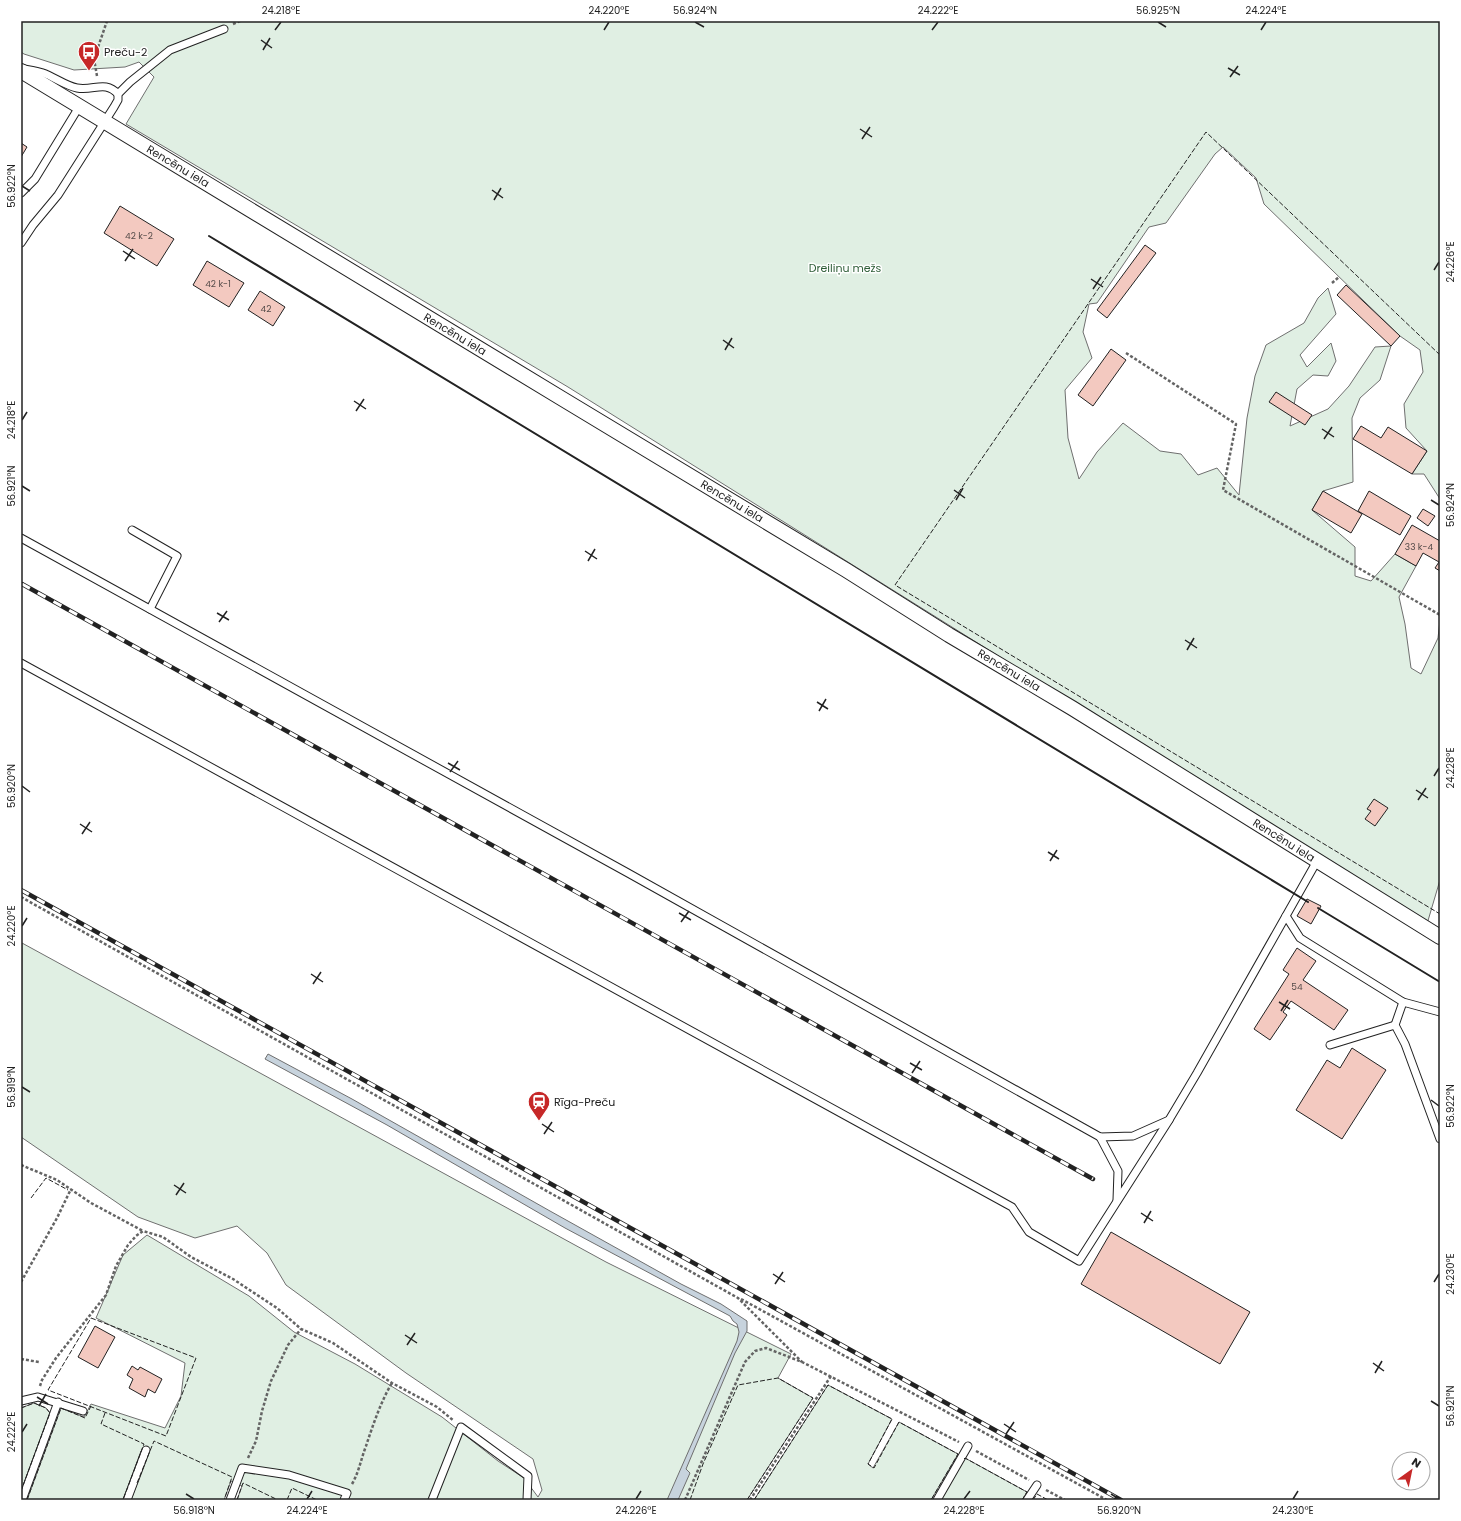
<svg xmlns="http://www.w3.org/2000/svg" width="1461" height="1521" font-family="Poppins,sans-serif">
<rect width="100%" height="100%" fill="#fff"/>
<g fill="#e0efe3" stroke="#6f6f6f">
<polygon points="21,21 1440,21 1440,499 1424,474 1412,474 1427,451 1406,428 1404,404 1423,372 1420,350 1400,336 1264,204 1256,178 1223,147 1215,154 1166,223 1149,227 1097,303 1089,304 1083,332 1092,358 1065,390 1068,438 1079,479 1097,452 1123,423 1160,451 1181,454 1198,475 1217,468 1239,495 1247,418 1255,376 1266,345 1304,323 1318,298 1328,288 1336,314 1300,355 1307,367 1331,343 1336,361 1328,376 1313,375 1297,389 1290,426 1328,409 1349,386 1375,347 1391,346 1380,380 1360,398 1352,418 1353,482 1323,491 1312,510 1355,547 1355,576 1371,581 1395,554 1416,566 1399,597 1405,624 1411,668 1421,674 1438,638 1440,620 1440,880 1427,924 568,387 126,124 154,77 139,62 125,67 74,70 24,54 21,52"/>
<polygon points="22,943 606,1262 791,1354 778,1378 813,1398 747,1500 237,1500 242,1486 231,1481 224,1500 131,1500 150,1449 141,1451 123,1500 27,1500 61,1408 84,1417 91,1404 165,1428 181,1396 185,1363 96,1318 123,1255 147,1235 249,1296 294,1332 355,1364 442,1417 498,1461 524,1478 538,1497 542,1490 533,1459 406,1373 286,1285 267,1253 237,1226 195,1238 138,1217 21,1137"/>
<polygon points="828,1385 892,1419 868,1464 873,1468 899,1422 958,1454 931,1500 754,1500"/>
<polygon points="34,1403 46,1408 50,1413 21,1491 21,1408"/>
<polygon points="965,1458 1027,1492 1022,1500 940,1500"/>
</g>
<polygon fill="#c7d3dd" stroke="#6f6f6f" points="268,1054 352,1099 550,1211 681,1284 721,1304 747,1321 747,1331 735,1353 686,1469 690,1473 678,1500 667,1500 737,1341 739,1332 737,1324 733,1321 730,1316 565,1228 387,1125 265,1059"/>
<g fill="#f3c9c0" stroke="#222">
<polygon points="21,143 27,147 21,157"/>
<polygon points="120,206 174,239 157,266 104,233"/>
<polygon points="1145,245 1156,253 1107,318 1097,310"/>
<polygon points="207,261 244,283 229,307 193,285"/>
<polygon points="1346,285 1400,336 1391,346 1337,295"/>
<polygon points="260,291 285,307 273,326 248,310"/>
<polygon points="1111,349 1126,360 1093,406 1078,395"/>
<polygon points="1276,392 1312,415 1305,425 1269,402"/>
<polygon points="1361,426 1381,438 1388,427 1427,451 1412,474 1353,439"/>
<polygon points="1323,491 1362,514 1351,533 1312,510"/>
<polygon points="1369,491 1411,516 1400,535 1358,511"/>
<polygon points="1423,509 1435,516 1428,526 1417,518"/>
<polygon points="1412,525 1440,541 1440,571 1435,568 1439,562 1423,553 1416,566 1395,554"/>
<polygon points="1374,799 1388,808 1375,826 1365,819 1371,811 1367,809"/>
<polygon points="1307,899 1321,906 1311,924 1297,916"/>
<polygon points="1297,948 1316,961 1303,980 1348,1010 1334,1030 1291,1001 1283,1012 1287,1015 1270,1040 1254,1029 1289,974 1283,970"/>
<polygon points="1352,1048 1386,1070 1342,1139 1296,1110 1327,1060 1340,1068"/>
<polygon points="1111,1232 1250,1312 1220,1364 1081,1284"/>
<polygon points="95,1326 115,1337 98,1368 78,1357"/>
<polygon points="132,1366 138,1370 140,1367 162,1379 155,1393 148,1389 145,1397 129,1388 133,1379 127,1375"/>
</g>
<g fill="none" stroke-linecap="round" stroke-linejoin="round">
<g stroke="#222" stroke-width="9">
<g id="lane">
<path d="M25 69C31 70 38 71 43 73 54 77 66 86 77 88 94 91 105 80 118 94"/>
<polyline points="21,193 35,179 79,107"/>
<polyline points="21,243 33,225 58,195 114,107 118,100 118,94 130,82 170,50 224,29"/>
<polyline points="132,530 177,556 150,609"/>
<polyline points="21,538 628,873 1100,1137 1133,1136 1169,1120 1197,1073 1317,861"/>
<polyline points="21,663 1012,1207 1029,1232 1079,1261 1169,1120"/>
<polyline points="1286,916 1300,938 1403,1002 1440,1012"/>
<polyline points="1403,1002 1395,1025 1405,1044 1440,1139"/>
<polyline points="1330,1045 1395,1025"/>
<polyline points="1100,1137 1118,1171 1117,1200"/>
<polyline points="21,1401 38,1397 83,1411"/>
<polyline points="22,1500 58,1402"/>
<polyline points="127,1500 146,1450"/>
<polyline points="230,1500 242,1468 289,1475 347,1493 344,1500"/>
<polyline points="432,1500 461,1427 528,1476 527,1500"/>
<polyline points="937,1500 968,1446"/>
<polyline points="1027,1500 1037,1485"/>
</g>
</g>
<g stroke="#222" stroke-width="16">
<polyline id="street" points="21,71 561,398 846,570 949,635 1072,708 1440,937"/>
</g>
<g stroke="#646464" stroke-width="2.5" stroke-dasharray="3 2" stroke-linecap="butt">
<polyline points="233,24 240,21"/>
<polyline points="97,76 94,59 107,21"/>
<polyline points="1332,283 1339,277"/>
<polyline points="1126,353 1236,424 1223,490 1440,615"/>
<polyline points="21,897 738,1298 802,1362"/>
<polyline points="21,1165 57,1180 91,1203 143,1231"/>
<polyline points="21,1282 57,1218 71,1189"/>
<polyline points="741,1299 1107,1500"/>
<polyline points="21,1359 39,1362"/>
<polyline points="40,1386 42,1380 56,1358 106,1295 116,1266 128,1245 136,1236 143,1231 163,1237 191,1257 233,1279 277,1308 301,1329 333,1343 392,1383 437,1407 454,1421"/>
<polyline points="976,1451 1029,1480"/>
<polyline points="248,1458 256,1441 262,1411 271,1381 288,1345 301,1329"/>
<path d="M352 1484C359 1472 361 1459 366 1446 373 1425 381 1401 392 1383"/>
<polyline points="1046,1490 1065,1500"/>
<polyline points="685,1500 745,1362 755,1351 766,1348 802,1362 959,1442"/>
<polyline points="750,1500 831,1376"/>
</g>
<use href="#lane" stroke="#fff" stroke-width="7"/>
<use href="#street" stroke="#fff" stroke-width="14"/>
<g stroke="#222" stroke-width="4.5">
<g id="rail">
<polyline points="22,584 1093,1179"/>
<polyline points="21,890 1121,1500"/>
</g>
</g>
<use href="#rail" stroke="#fff" stroke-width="3" stroke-dasharray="9" stroke-linecap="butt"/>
<g stroke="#222" stroke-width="1" stroke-dasharray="5 2" stroke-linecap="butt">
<polyline points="1440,355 1206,132 895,585 1440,914"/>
<polyline points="31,1198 46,1178 68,1190"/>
<polygon points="91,1318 196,1358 166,1436 48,1390"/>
<polyline points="21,1408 34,1403 46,1408 50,1413 21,1491"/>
<polyline points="105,1413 101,1424 144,1444 123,1500"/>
<polyline points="964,1459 965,1458 1027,1492 1022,1500"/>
<polyline points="137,1483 154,1441 232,1477 224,1500"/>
<polyline points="27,1500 61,1408 85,1418 91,1406"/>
<polyline points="237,1500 243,1483 278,1500"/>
<polyline points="287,1500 292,1488 317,1500"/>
<polyline points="690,1500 703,1464 738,1385 778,1378 813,1398 747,1500"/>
<polyline points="754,1500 828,1385 892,1419 868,1464 874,1468 899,1422 958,1454 931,1500"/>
<polyline points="1033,1500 1037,1494 1048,1500"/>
</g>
<g stroke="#222" stroke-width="2">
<polyline points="209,236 1308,902"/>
<polyline points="1318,908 1440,982"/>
</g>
</g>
<path fill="none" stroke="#222" stroke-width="1.5" d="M695 22 704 27M1158 22 1166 27M275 30 281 22M604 30 609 22M932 30 938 22M1261 30 1266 22M261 40 272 48M263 50 270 38M1228 68 1240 75M1230 77 1238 66M860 129 872 137M862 139 870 127M22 186 30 191M492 190 503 198M494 200 501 188M123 251 135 259M125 261 133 249M1434 270 1439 262M1091 279 1103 287M1093 289 1101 277M723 340 734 348M725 350 732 338M354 401 366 409M356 411 364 399M22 420 27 412M1322 429 1334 437M1324 439 1332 427M22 486 30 491M954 490 965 498M956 500 963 488M1431 500 1439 505M585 551 597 559M588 561 595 549M217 613 229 620M219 622 227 611M1185 640 1197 648M1187 650 1194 638M817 702 828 709M819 711 826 699M448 763 460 770M450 772 458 761M1434 776 1439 768M22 786 30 792M1416 790 1428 798M1418 800 1426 788M80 824 92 832M82 834 90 822M1048 852 1059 859M1050 861 1057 850M679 913 691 920M681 922 689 911M22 926 27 918M311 974 323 982M313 984 321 972M1279 1002 1290 1009M1281 1011 1288 1000M910 1063 922 1070M912 1073 920 1061M22 1087 30 1092M1431 1100 1439 1106M542 1124 554 1132M544 1134 552 1122M174 1185 186 1193M176 1195 184 1183M1141 1213 1153 1221M1144 1223 1151 1211M773 1274 785 1282M1434 1282 1439 1274M775 1284 783 1272M405 1335 417 1343M407 1345 415 1333M1373 1363 1384 1371M1375 1373 1382 1361M37 1397 48 1404M1431 1401 1439 1406M39 1406 46 1394M1004 1424 1016 1432M22 1432 27 1424M1006 1434 1014 1422M186 1494 194 1499M1111 1494 1119 1499M307 1499 312 1491M636 1499 641 1491M964 1499 970 1491M1293 1499 1298 1491"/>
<defs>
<g id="bus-pin" transform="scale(1.15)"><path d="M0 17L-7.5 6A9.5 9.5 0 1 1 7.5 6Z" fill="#c62828" stroke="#fff"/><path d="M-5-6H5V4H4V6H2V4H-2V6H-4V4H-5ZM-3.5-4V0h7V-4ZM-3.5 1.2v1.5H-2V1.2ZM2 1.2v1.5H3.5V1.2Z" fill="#fff"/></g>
<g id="station-pin" transform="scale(1.15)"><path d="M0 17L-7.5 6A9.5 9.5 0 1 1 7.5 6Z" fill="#c62828" stroke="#fff"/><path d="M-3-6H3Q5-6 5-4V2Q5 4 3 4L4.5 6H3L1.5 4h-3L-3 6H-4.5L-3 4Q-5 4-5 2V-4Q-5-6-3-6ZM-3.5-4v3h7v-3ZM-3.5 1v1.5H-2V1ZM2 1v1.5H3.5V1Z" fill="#fff"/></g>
</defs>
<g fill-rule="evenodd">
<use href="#bus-pin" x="89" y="52"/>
<use href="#station-pin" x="539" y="1102"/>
</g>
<g text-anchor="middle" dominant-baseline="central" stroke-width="3" stroke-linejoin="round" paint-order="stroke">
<g font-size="9" fill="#564c4a">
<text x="139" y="236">42 k-2</text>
<text x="218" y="284">42 k-1</text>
<text x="266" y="309">42</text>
<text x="1419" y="547">33 k-4</text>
<text x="1297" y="987">54</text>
</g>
<g font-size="11" fill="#222" stroke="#fff" text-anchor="start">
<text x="104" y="52">Preču-2</text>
<text x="554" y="1102">Rīga-Preču</text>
</g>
<g font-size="11" fill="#222" stroke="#fff">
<text transform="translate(178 166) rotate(31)">Rencēnu iela</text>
<text transform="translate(455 334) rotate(31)">Rencēnu iela</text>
<text transform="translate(732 501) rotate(31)">Rencēnu iela</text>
<text transform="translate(1009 670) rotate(31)">Rencēnu iela</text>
<text transform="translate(1284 840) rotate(32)">Rencēnu iela</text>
</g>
<g font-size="11" fill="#2f5e38" stroke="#fff">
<text x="845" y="268">Dreiliņu mežs</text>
</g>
</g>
<rect width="1461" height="1521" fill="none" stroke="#ffffff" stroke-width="44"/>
<g transform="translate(1411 1471) rotate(33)"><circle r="19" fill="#ffffff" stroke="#a7a7a7"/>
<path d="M0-3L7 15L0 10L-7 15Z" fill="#c62828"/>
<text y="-6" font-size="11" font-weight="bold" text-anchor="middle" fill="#222222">N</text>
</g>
<rect x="22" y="22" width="1417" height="1477" fill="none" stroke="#222" stroke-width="1.5"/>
<g font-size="10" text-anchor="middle" fill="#222">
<text x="281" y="14">24.218°E</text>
<text x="609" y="14">24.220°E</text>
<text x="695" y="14">56.924°N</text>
<text x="938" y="14">24.222°E</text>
<text x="1158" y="14">56.925°N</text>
<text x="1266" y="14">24.224°E</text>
<text transform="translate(11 186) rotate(-90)" y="4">56.922°N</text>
<text transform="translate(1450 262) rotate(-90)" y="4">24.226°E</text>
<text transform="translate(11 420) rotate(-90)" y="4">24.218°E</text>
<text transform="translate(11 486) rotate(-90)" y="4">56.921°N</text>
<text transform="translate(1450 505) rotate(-90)" y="4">56.924°N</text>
<text transform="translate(1450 768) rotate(-90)" y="4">24.228°E</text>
<text transform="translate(11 786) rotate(-90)" y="4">56.920°N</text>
<text transform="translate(11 926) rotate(-90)" y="4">24.220°E</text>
<text transform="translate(11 1087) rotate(-90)" y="4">56.919°N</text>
<text transform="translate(1450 1106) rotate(-90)" y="4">56.922°N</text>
<text transform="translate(1450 1274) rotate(-90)" y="4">24.230°E</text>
<text transform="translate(1450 1406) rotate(-90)" y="4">56.921°N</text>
<text transform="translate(11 1432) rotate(-90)" y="4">24.222°E</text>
<text x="194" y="1514">56.918°N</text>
<text x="307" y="1514">24.224°E</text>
<text x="636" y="1514">24.226°E</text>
<text x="964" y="1514">24.228°E</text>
<text x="1119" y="1514">56.920°N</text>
<text x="1293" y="1514">24.230°E</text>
</g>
</svg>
